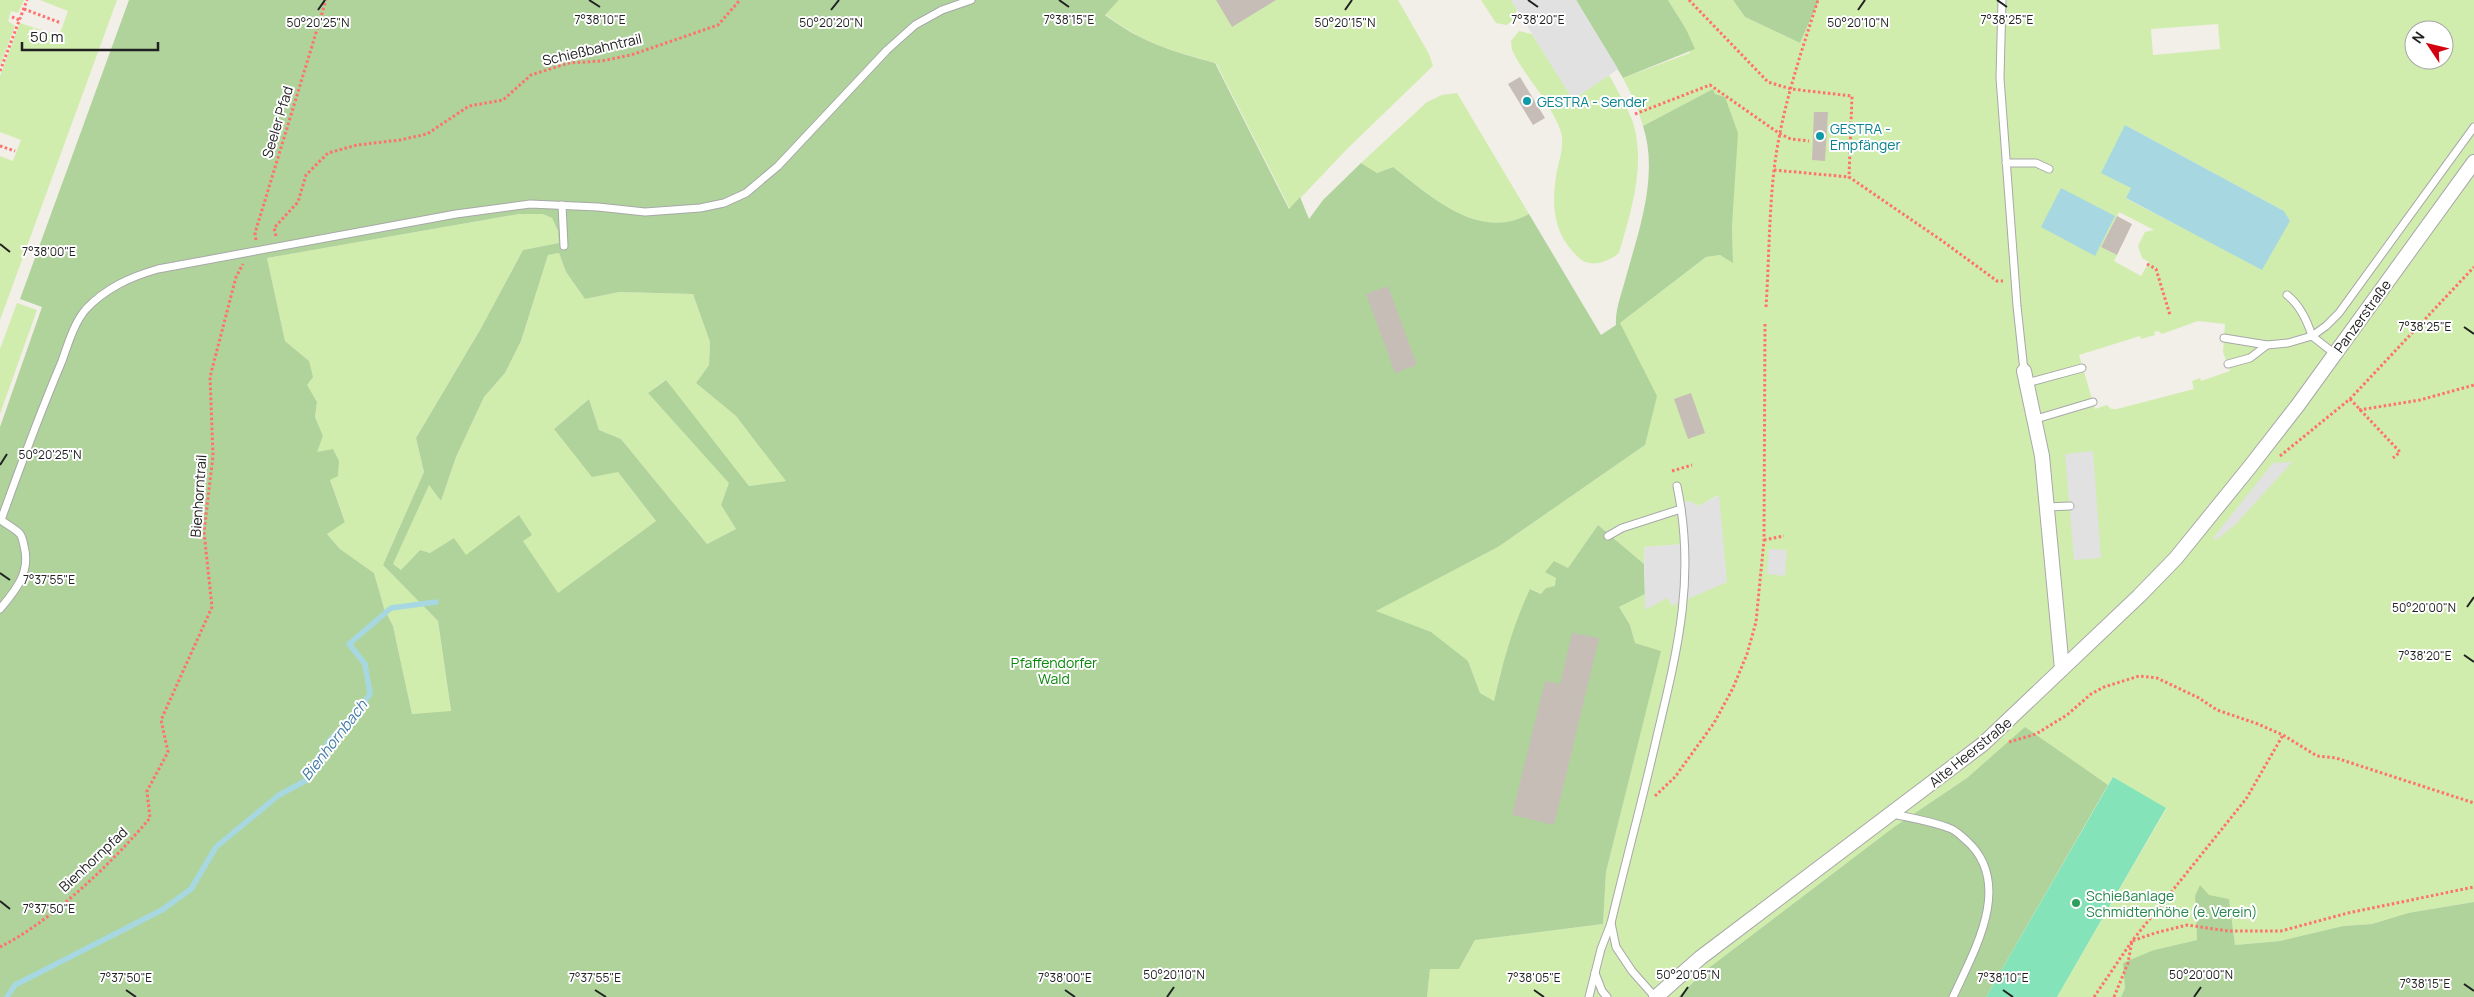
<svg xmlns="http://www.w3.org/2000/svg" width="2474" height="997" font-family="Manrope,sans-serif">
<rect width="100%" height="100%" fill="#f2eee8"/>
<g fill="#d1edad" fill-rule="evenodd">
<polygon points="0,0 24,0 18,13 11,11 8,21 15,26 0,66"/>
<polygon points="40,0 117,0 0,320 0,156 13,161 21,140 0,132 0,76 20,23 59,36 68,11"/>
<path d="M1119 0H1398L1429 54 1433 66 1348 148 1290 209 1216 63C1172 51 1142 43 1105 14Z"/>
<polygon points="1481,0 1511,0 1517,9 1514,20 1506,25 1496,23"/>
<path d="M1668 0H1733L1745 17 1800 43 1819 0H2474V902L2408 913 2372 924 2343 926 2280 941 2235 945 2229 899 2195 896 2197 940 2154 950 2125 988 2121 997H2057L2166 809 2113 777 2108 785 2025 728 1967 778 1894 827 1781 913 1706 970 1678 997H1427L1430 969H1459L1475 940 1603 924 1606 872 1660 651 1635 643 1630 625 1619 607 1645 594V609L1718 495 1699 506 1689 501 1685 544 1644 547V564L1598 525 1568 568 1556 578V586L1542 594 1531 589 1500 675 1494 701 1480 693 1468 661 1375 611 1498 547 1645 445 1620 323 1706 257 1720 255 1733 262 1732 226 1715 94 1713 89 1643 126 1636 104 1623 78 1690 53 1686 29ZM2218 24 2220 49 2153 55 2151 29ZM2414 30H2444V60H2414ZM2125 125 2284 211 2179 226 2127 199 2131 188ZM2119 212 2154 230 2145 232 2138 246 2142 258 2149 262 2141 276 2114 261 2117 255 2101 247ZM2198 321 2225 324 2223 352 2230 371 2201 381 2200 378 2192 381 2194 389 2117 409H2111L2107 405 2095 409 2079 355 2140 336 2141 339 2155 335 2154 332 2158 331 2162 334Z"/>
<path d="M1519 31 1532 34 1573 99 1609 75C1617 90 1626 105 1632 120 1647 162 1631 212 1619 253 1608 262 1590 269 1578 257 1551 232 1551 199 1558 166 1561 155 1564 143 1561 132 1551 102 1526 79 1512 50L1511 41Z"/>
<path d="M1457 93 1529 214C1479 242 1430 196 1393 167L1377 173 1361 163 1427 102 1442 95Z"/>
<polygon points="519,214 543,214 552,218 558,231 560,243 523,250 480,330 416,438 424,472 383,565 438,621 451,712 412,714 393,626 384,608 374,573 340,549 327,534 345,521 330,480 316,453 323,436 315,417 317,402 306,385 309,361 285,341 267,258"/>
<polygon points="559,253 566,272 585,299 619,292 693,294 710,342 709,365 696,383 736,416 787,481 749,486 665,380 648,393 730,483 721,505 736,529 707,544 621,439 599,430 589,399 554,429 618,472 656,521 557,594 523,541 466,556 454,538 430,553 420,550 401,570 393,564 429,484 441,501 456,457 484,397 505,373 521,341 548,255"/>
<polygon points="17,303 37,310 0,414 0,349"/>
</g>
<g fill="#afd39b" fill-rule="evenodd">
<path d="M129 0H1119L1105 15C1142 43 1172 51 1215 63L1289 209 1300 197 1309 219 1323 200 1361 163 1377 173 1393 167C1430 196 1479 242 1529 214L1601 335 1616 325C1615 309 1622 293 1626 277 1639 230 1659 175 1643 126L1713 89 1715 94 1725 97 1738 133 1732 226 1733 263 1720 255 1706 257 1620 323 1657 396 1645 445 1498 547 1376 611 1431 632 1468 661 1480 693 1494 701C1503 662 1513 625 1530 589L1541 594 1546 588 1555 586 1556 578 1545 572 1554 561 1568 568 1598 525 1644 564 1645 594 1619 607 1630 625 1635 643 1661 651 1606 872 1603 924 1475 940 1459 969H1430L1427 997H0V427L42 307 20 299ZM519 214H543L552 218 558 231 559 243 523 250 480 330 416 438 424 472 383 565 438 621 451 711 412 714 393 626 384 608 374 573 340 549 327 534 345 522 330 480 338 476 339 461 333 449 317 452 323 436 315 417 317 402 307 385 313 377 309 361 285 341 267 258ZM559 253 566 272 585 299 619 292 693 294 710 342 709 365 696 383 736 416 786 481 749 486 666 380 648 393 729 483 721 505 736 529 707 544 621 439 599 430 589 399 554 429 592 477 618 472 656 521 558 593 523 541 532 535 519 515 466 555 454 538 430 553 420 550 401 570 393 564 429 485 441 501 456 457 484 397 505 373 521 341 548 255Z"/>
<polygon points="1576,0 1668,0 1686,29 1695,49 1623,78"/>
<polygon points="1733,0 1819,0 1800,43 1745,17"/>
<polygon points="2025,727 2108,785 1986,997 1678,997 1706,970 1781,913 1894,827 1967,778"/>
<polygon points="2200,885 2209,895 2229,899 2235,945 2280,941 2343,926 2372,924 2408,913 2474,902 2474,997 2121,997 2125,988 2123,963 2154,950 2197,940 2195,896"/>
</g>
<polygon fill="#84e3b8" points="2113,777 2166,808 2057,997 1986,997"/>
<g fill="#e1e1e1">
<polygon points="1511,0 1576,0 1618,69 1573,100"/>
<polygon points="2093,451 2101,558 2074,560 2065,454"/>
<polygon points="2292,462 2235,525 2216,540 2213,538 2273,463"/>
<polygon points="1719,495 1727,582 1672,606 1667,598 1645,610 1644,547 1685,544 1681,503 1689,501 1699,506"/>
<polygon points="1769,549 1787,550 1785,576 1767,574"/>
</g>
<g fill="#a7d8e1">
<polygon points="2125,125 2284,211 2290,221 2262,270 2126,198 2131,188 2101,173"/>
<polygon points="2061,188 2115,216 2095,256 2041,227"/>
</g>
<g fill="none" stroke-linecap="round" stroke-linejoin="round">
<polyline stroke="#a7d8e1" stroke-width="5.5" points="7,997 15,985 162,910 191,889 216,847 279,795 305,781 329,741 354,716 370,694 365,664 349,644 391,608 436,602"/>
</g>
<g fill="#c7bdb7">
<polygon points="1216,0 1276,0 1232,27"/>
<polygon points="1520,77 1545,118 1533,125 1508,84"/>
<polygon points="1814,112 1828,112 1825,161 1812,160"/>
<polygon points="2117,216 2132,224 2117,255 2101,247"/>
<polygon points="1388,286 1417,365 1395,373 1366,294"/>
<polygon points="1691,393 1705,433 1688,439 1674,399"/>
<polygon points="1572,633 1599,638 1554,825 1512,815 1545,681 1560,684"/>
</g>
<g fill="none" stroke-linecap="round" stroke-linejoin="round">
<g stroke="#a8a8a8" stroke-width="9">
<g id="service">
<polyline points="2002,0 2000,78 2017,306 2024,371"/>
<polyline points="2006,163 2036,163 2049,169"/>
<polyline points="562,205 564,246"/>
<path d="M2287 295C2300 305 2307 320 2312 336L2326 326 2339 313 2474 127"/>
<polyline points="2224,338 2267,345 2288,343 2312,336 2335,354"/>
<polyline points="2228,364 2250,358 2267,345"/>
<polyline points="2027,383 2082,368"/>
<polyline points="2036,419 2093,402"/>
<polyline points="2046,507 2070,506"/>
<polyline points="1608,536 1622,528 1681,509"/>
<path d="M0 609C16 590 31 572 24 546 23 542 23 538 20 534 16 529 7 525 1 520 20 467 40 413 62 361 68 344 74 323 86 309 106 288 130 277 158 269L456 214 530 204 598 207 645 212 700 208 724 203 746 193 778 166 887 50 915 25 942 10 971 0"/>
<path d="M1893 814C1911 818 1931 821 1949 828 1956 830 1962 837 1967 841 2014 884 1974 951 1953 997"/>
<polyline points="1611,923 1616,947 1632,971 1655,997"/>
<polyline points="1595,973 1602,991 1607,997"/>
<path d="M1589 997 1601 949 1611 923C1626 860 1643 798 1657 736 1678 648 1696 576 1677 486"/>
</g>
</g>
<g stroke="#a8a8a8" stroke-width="16">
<g id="minor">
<polyline points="2024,371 2042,456 2062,669"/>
<polyline points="1656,997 1700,958 1983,744 2139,596 2176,558 2249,468 2298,405 2474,162"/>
</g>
</g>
<g stroke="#ff716c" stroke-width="3" stroke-dasharray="2.5 2.5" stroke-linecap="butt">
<polyline points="1689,0 1768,82 1791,89 1852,96 1849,177 1941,240 1997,281 2003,281"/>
<polyline points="24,9 61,23"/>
<polyline points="12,17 19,20"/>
<polyline points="0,71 27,0"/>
<polyline points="1635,114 1710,85 1780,134 1791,139 1809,141"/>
<polyline points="0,146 15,151"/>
<polyline points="1774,170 1849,177"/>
<polyline points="276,236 274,228 298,202 306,175 328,153 357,145 400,140 427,134 469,106 503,100 531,75 569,63 601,61 631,55 718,25 740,0"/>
<polyline points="256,240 255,233 326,0"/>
<polyline points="2147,264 2156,269 2170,315"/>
<path d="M1766 307C1769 261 1769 215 1774 170 1781 111 1800 56 1818 0"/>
<polyline points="2350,399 2400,452 2393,458"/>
<polyline points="2359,410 2420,400 2474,385"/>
<polyline points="2280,456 2350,399 2474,267"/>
<polyline points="1672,471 1692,465"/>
<polyline points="1764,540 1784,536"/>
<polyline points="2009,742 2036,734 2067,715 2091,694 2104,687 2139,676 2157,678 2199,698 2217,710 2258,724 2283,735 2317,756 2336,758 2474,803"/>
<polyline points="1655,796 1675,777 1714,723 1733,688 1747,654 1756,622 1764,540 1765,322"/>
<path d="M0 947C52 921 113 862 150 818L147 791 168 752 161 720 212 607 204 532 213 456 210 377 236 277 243 264"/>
<polyline points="2094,997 2132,941 2246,799 2283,735"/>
<polyline points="2114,997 2128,963 2132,941 2155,933 2187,925 2228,931 2281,931 2348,913 2474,887"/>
</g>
<use href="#service" stroke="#fff" stroke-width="7"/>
<use href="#minor" stroke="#fff" stroke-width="14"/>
</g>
<path fill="none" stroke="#212121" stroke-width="2" d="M589 0 600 7M1059 0 1069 7M1528 0 1538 7M1997 0 2007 7M318 10 325 0M831 10 839 0M1345 10 1352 0M1858 10 1865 0M0 244 10 252M2464 327 2474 334M0 465 7 454M0 573 10 580M2467 607 2474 597M2464 655 2474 662M0 901 10 909M2464 984 2474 991M126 990 136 997M595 990 606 997M1065 990 1075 997M1534 990 1544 997M2003 990 2013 997M1167 997 1174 987M1681 997 1688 987M2194 997 2201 987"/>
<g fill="#0f9aa8" stroke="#fff" stroke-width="2">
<circle cx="1527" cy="101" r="5"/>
<circle cx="1820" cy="136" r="5"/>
</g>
<circle fill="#2e9e5b" stroke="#fff" stroke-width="2" cx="2076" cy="903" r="5"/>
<g text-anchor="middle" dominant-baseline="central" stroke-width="4" stroke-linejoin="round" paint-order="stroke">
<g font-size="14" fill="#212121" stroke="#fff">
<text transform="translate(592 49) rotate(-13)">Schießbahntrail</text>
<text transform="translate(277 122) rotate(-73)">Seeler Pfad</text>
<text transform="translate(2362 316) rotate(-54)">Panzerstraße</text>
<text transform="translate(198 496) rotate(-86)">Bienhorntrail</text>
<text transform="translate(1970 752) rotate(-39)">Alte Heerstraße</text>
<text transform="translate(93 859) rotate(-43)">Bienhornpfad</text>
</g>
<g font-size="14" fill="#0d838f" stroke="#fff" text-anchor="start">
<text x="1537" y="101">GESTRA - Sender</text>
<text x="1830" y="128">GESTRA -<tspan x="1830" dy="16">Empfänger</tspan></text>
</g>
<g font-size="14" fill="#088709" stroke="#fff">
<text x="1054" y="662">Pfaffendorfer<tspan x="1054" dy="16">Wald</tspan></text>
</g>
<g font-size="14" fill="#27864d" stroke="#fff" text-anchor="start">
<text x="2086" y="895">Schießanlage<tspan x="2086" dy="16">Schmidtenhöhe (e. Verein)</tspan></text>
</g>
<g font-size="15" font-style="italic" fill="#427ba6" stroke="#fff">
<text transform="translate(334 740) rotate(-52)">Bienhornbach</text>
</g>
</g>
<g font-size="12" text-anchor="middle" fill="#212121" stroke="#fff" stroke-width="4" stroke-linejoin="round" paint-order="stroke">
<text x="600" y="24">7°38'10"E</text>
<text x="1069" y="24">7°38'15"E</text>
<text x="1538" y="24">7°38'20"E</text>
<text x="2007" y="24">7°38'25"E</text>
<text x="318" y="27">50°20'25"N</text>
<text x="831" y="27">50°20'20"N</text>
<text x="1345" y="27">50°20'15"N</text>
<text x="1858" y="27">50°20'10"N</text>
<text x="49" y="256">7°38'00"E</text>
<text x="2425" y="331">7°38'25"E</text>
<text x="50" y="459">50°20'25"N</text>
<text x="49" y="584">7°37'55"E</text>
<text x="2424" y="612">50°20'00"N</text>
<text x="2425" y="660">7°38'20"E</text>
<text x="49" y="913">7°37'50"E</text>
<text x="1174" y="979">50°20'10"N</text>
<text x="1688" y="979">50°20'05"N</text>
<text x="2201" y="979">50°20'00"N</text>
<text x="126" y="982">7°37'50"E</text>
<text x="595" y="982">7°37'55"E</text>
<text x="1065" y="982">7°38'00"E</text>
<text x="1534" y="982">7°38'05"E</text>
<text x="2003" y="982">7°38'10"E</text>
<text x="2425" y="988">7°38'15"E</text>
</g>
<g transform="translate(2429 45) rotate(305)"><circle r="24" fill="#ffffff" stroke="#a6a6a6"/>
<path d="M0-4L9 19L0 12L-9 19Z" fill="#d3000f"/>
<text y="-8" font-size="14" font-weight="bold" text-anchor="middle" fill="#212121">N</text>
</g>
<path d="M22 42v8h136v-8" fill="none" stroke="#212121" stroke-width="2.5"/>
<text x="30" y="42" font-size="15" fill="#212121" stroke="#ffffff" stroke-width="4" paint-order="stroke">50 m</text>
</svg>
